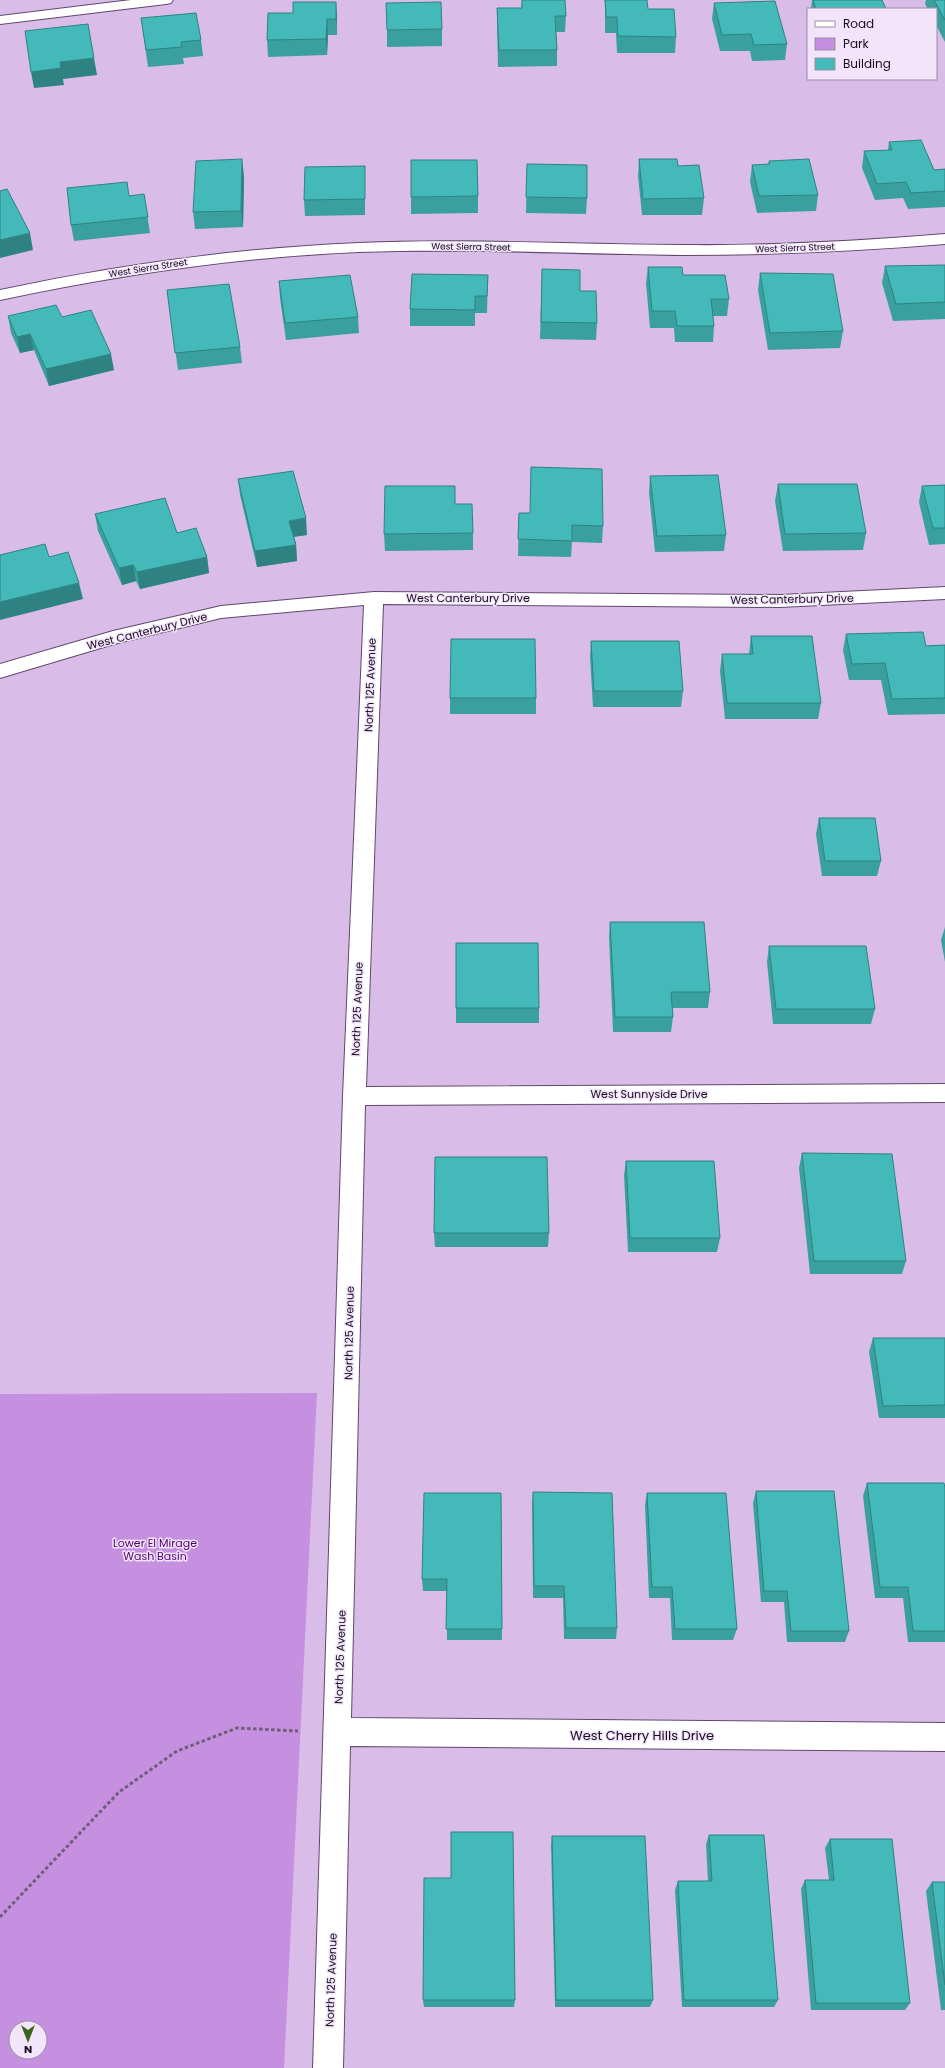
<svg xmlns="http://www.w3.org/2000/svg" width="945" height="2068" font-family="Poppins,sans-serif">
<rect width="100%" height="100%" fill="#d9bde8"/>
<path fill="#c590e0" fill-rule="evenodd" d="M317 1393 284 2068H0V1394ZM16 2028H40V2052H16Z"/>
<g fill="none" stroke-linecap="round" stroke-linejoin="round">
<g stroke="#60486c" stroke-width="2">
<g id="minor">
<polygon points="131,0 173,0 171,3 166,4 0,24 0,16"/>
<path d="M945 234V244C858 251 770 255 683 255 575 254 467 248 359 252 238 257 118 275 0 300V290C118 265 238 248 359 243 467 238 575 245 683 245 771 246 858 241 945 234Z"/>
<polygon points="945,587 945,599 780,607 383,604 366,1087 945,1084 945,1102 365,1105 351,1718 945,1723 945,1751 350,1746 343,2068 313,2068 343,1096 364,605 221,618 114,644 0,678 0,664 113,631 221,606 374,592 780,595"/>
</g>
</g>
<polyline stroke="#705e7a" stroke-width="3" stroke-dasharray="3.5 2.5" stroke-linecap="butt" points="0,1917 119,1792 177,1751 237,1728 298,1731"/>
<use href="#minor" fill="#fff" fill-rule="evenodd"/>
</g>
<g fill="#3aa09f">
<polygon points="522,0 566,16 565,32 556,32 557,50 557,66 498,67 497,24 497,8 521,8"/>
<polygon points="605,0 648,9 676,37 675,53 617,53 616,33 605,33"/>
<polygon points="812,0 882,0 886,9 811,9"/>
<polygon points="926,0 945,0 945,42 936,25 936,9 928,9 925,4"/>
<polygon points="336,2 337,35 328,35 327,55 268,57 267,40 293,13"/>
<polygon points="714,3 787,44 785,60 752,61 750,51 720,51 712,19"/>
<polygon points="141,18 201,40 203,56 183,58 184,64 148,67"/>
<polygon points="442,29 442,46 387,47 387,30"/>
<polygon points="889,142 934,170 945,169 945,207 908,209 903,198 875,200 862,168 864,151 888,150"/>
<polygon points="639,159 678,166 704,198 702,215 642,215 638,176"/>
<polygon points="769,161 818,195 816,211 757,213 750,182 752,165 768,165"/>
<polygon points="527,164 587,198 586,214 526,213"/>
<polygon points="244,176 243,227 195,229 193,212"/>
<polygon points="365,183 365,215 305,216 304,200"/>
<polygon points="144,194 150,233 74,241 71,225 129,196"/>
<polygon points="478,196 478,213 411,214 411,197"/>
<polygon points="945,265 945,319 893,321 882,283 885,266"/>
<polygon points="648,267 683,275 729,299 727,316 713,316 714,326 713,342 675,342 674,328 650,328 646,283"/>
<polygon points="542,269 580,291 597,323 596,340 540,339"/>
<polygon points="760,273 843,331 840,348 768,350 758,290"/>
<polygon points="488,275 487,313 475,313 475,326 410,326 410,309"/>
<polygon points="279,281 358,317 359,333 286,340 280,298"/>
<polygon points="167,290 240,347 242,363 178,370"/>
<polygon points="8,316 114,370 49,386 34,350 20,353 11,333"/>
<polygon points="650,476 726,535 724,551 655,552 649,493"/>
<polygon points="238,479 307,535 294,537 296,545 297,561 257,567 240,495"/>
<polygon points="778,484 866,533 863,550 783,551 775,501"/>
<polygon points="945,485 945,544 929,545 919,502 922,486"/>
<polygon points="455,504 473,533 473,550 385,551 384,534"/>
<polygon points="519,513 603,526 602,543 572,542 571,557 518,556"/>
<polygon points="95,514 177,533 207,557 209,573 140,589 136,581 122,585 98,531"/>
<polygon points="846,634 926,646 945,645 945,714 888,715 881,680 849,680 843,650"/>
<polygon points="751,636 821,703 818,719 725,719 720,671 722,654 749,654"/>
<polygon points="591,641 683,691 681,707 593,707 590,657"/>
<rect x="450" y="698" width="86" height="16"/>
<polygon points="819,818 881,861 877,876 822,876 816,834"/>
<polygon points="610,922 710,992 708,1008 672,1008 673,1017 671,1032 613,1032 609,937"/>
<polygon points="945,927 945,962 941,940"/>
<polygon points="769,946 875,1009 871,1024 773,1024 767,962"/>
<rect x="456" y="1008" width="83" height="15"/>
<polygon points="802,1153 906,1261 902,1274 810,1274 799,1168"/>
<polygon points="626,1161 720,1238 717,1252 628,1252 624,1175"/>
<polygon points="434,1233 549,1233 548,1247 435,1247"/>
<polygon points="873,1338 945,1338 945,1418 879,1418 869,1352"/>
<polygon points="867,1483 945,1488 945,1642 908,1642 903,1598 875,1598 863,1496"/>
<polygon points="756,1491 849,1631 845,1642 787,1642 784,1602 761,1602 753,1503"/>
<polygon points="533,1492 617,1628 616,1639 564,1639 563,1598 533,1598 532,1504"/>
<polygon points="501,1493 502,1640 447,1640 447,1591 423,1591 422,1579"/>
<polygon points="647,1493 737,1629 733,1640 672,1640 670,1598 649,1598 645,1505"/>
<polygon points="709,1835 778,2000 774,2007 682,2007 675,1890 678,1881 708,1881 706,1844"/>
<polygon points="552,1836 653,2000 650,2007 555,2007 551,1845"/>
<polygon points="830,1839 910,2003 905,2010 811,2010 801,1889 805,1880 829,1880 825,1848"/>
<polygon points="932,1882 945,1882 945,2010 941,2010 926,1891"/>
<polygon points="423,2000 515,2000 514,2007 424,2007"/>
</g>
<g fill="#2f8282">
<polygon points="336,2 337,18 337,35 336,19"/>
<polygon points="327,19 328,35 327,55 326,39"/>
<polygon points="94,58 97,75 63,79 64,85 34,88 31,72 60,62"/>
<polygon points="242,159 244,176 243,227 241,211"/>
<polygon points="30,233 33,250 0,258 0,240"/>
<polygon points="30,334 34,350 20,353 17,337"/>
<polygon points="111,354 114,370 49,386 46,369"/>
<polygon points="306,518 307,535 291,537 289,521"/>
<polygon points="296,545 297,561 257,567 255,551"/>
<polygon points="207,557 209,573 140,589 137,572"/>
<polygon points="133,565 136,581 122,585 119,568"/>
<polygon points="79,583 83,599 0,620 0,602"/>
</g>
<g fill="#43bab9" stroke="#2f8282">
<polygon points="522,0 565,0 566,16 555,16 557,50 499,50 497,8 522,8"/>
<polygon points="605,0 647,0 648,9 674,9 676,37 618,36 617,17 606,17"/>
<polygon points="813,0 882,0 886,9 816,9"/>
<polygon points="934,0 945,0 945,20"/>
<polygon points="775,1 787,44 754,45 751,34 722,35 714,3"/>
<polygon points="293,2 336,2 336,19 327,19 326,39 267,40 268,13 293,13"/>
<polygon points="441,2 442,29 387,30 386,3"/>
<polygon points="196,13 201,40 181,42 182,47 146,50 141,18"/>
<polygon points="88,24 94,58 60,62 61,68 31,72 25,31"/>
<polygon points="921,140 934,170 945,169 945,191 911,193 906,182 877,184 864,151 892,150 889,142"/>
<polygon points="242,159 241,211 193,212 196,161"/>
<polygon points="639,159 677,159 678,166 699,165 704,198 643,199"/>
<polygon points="809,159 818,195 759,196 752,165 770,164 769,161"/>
<polygon points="411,160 477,160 478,196 411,197"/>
<polygon points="527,164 587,165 587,198 526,197"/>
<polygon points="365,166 365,199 304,200 305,167"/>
<polygon points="127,182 129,196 144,194 148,217 71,225 67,188"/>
<polygon points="7,189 30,233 0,240 0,191"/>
<polygon points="945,265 945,302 896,304 885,266"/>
<polygon points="648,267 682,267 683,275 725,275 729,299 711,299 714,326 677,326 675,311 652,311"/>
<polygon points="542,269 580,270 580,291 596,291 597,323 541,322"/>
<polygon points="760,273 833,274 843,331 770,333"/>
<polygon points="412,274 488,275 487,296 475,296 475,310 410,309"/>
<polygon points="350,275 358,317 285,323 279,281"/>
<polygon points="229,284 240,347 175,353 167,290"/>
<polygon points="56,305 62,317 91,310 111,354 46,369 30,334 17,337 8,316"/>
<polygon points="531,467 602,469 603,526 572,525 572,541 518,539 519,513 530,513"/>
<polygon points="293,471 306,518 289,521 296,545 255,551 238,479"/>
<polygon points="718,475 726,535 657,536 650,476"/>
<polygon points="778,484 857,484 866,533 785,534"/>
<polygon points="945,485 945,528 933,528 922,486"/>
<polygon points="385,486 455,486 455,504 472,504 473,533 384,534"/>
<polygon points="165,498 177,533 196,528 207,557 137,572 133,565 119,568 95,514"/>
<polygon points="45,544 49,557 68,552 79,583 0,602 0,555"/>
<polygon points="923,632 926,646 945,645 945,698 892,699 885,663 852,664 846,634"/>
<polygon points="751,636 812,636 821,703 727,703 722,654 753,654"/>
<polygon points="451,639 535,639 536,698 450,698"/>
<polygon points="591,641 679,641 683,691 594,691"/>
<polygon points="819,818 875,818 881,861 825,861"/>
<polygon points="610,922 704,922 710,992 671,992 673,1017 615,1017"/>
<polygon points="456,943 538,943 539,1008 456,1008"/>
<polygon points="769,946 866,946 875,1009 776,1009"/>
<polygon points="802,1153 892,1154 906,1261 814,1261"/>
<polygon points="435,1157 547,1157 549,1233 434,1233"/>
<polygon points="626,1161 714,1161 720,1238 630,1238"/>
<polygon points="873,1338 945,1338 945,1405 883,1406"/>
<polygon points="867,1483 944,1483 945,1488 945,1631 913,1631 908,1587 880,1587"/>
<polygon points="756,1491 834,1491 849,1631 791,1631 787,1591 764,1591"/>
<polygon points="533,1492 612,1493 617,1628 566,1628 564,1586 534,1586"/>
<polygon points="424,1493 501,1493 502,1629 446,1629 447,1579 422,1579"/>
<polygon points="647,1493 726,1493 737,1629 675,1629 672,1587 652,1587"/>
<polygon points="451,1832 513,1832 515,2000 423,2000 424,1878 451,1878"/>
<polygon points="709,1835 764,1835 778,2000 684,2000 678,1881 712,1881"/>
<polygon points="552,1836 645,1836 653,2000 556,2000"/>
<polygon points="830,1839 892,1839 910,2003 816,2003 805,1880 834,1880"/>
<polygon points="932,1882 945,1882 945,1985"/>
</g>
<g text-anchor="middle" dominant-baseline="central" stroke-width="3" stroke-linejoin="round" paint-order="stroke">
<g font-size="9" fill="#170d1c" stroke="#f2e4fa">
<text transform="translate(471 247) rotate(1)">West Sierra Street</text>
<text transform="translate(795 248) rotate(-2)">West Sierra Street</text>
<text transform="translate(148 268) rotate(-9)">West Sierra Street</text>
</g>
<g font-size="11" fill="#170d1c" stroke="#f2e4fa">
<text x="468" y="598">West Canterbury Drive</text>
<text transform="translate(792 599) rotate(-1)">West Canterbury Drive</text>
<text transform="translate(147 631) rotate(-14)">West Canterbury Drive</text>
<text transform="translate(370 685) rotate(-88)">North 125 Avenue</text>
<text transform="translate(357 1009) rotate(-88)">North 125 Avenue</text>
<text x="649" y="1094">West Sunnyside Drive</text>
<text transform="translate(349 1333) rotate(-89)">North 125 Avenue</text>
<text transform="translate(340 1657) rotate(-88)">North 125 Avenue</text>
<text transform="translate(331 1980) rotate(-88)">North 125 Avenue</text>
</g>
<g font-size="11" fill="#51036d" stroke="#f2e4fa">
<text x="155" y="1543">Lower El Mirage<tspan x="155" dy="13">Wash Basin</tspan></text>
</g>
<g font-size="13" fill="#170d1c" stroke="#f2e4fa">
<text x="642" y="1735">West Cherry Hills Drive</text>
</g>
</g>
<rect x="807" y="8" width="130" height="72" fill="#f2e4fa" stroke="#9a8ea1"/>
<rect x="815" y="21" width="20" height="6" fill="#ffffff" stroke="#9a8ea1"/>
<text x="843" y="28" font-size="12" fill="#170d1c">Road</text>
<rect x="815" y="38" width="20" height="12" fill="#c590e0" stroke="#9a8ea1"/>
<text x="843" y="48" font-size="12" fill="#170d1c">Park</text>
<rect x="815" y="58" width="20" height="12" fill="#43bab9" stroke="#9a8ea1"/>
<text x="843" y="68" font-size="12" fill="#170d1c">Building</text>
<g transform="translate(28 2040) rotate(180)"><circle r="19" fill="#f2e4fa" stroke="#9a8ea1"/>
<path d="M0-3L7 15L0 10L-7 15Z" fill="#3d631d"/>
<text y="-6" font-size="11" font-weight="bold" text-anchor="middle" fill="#170d1c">N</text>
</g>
</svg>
